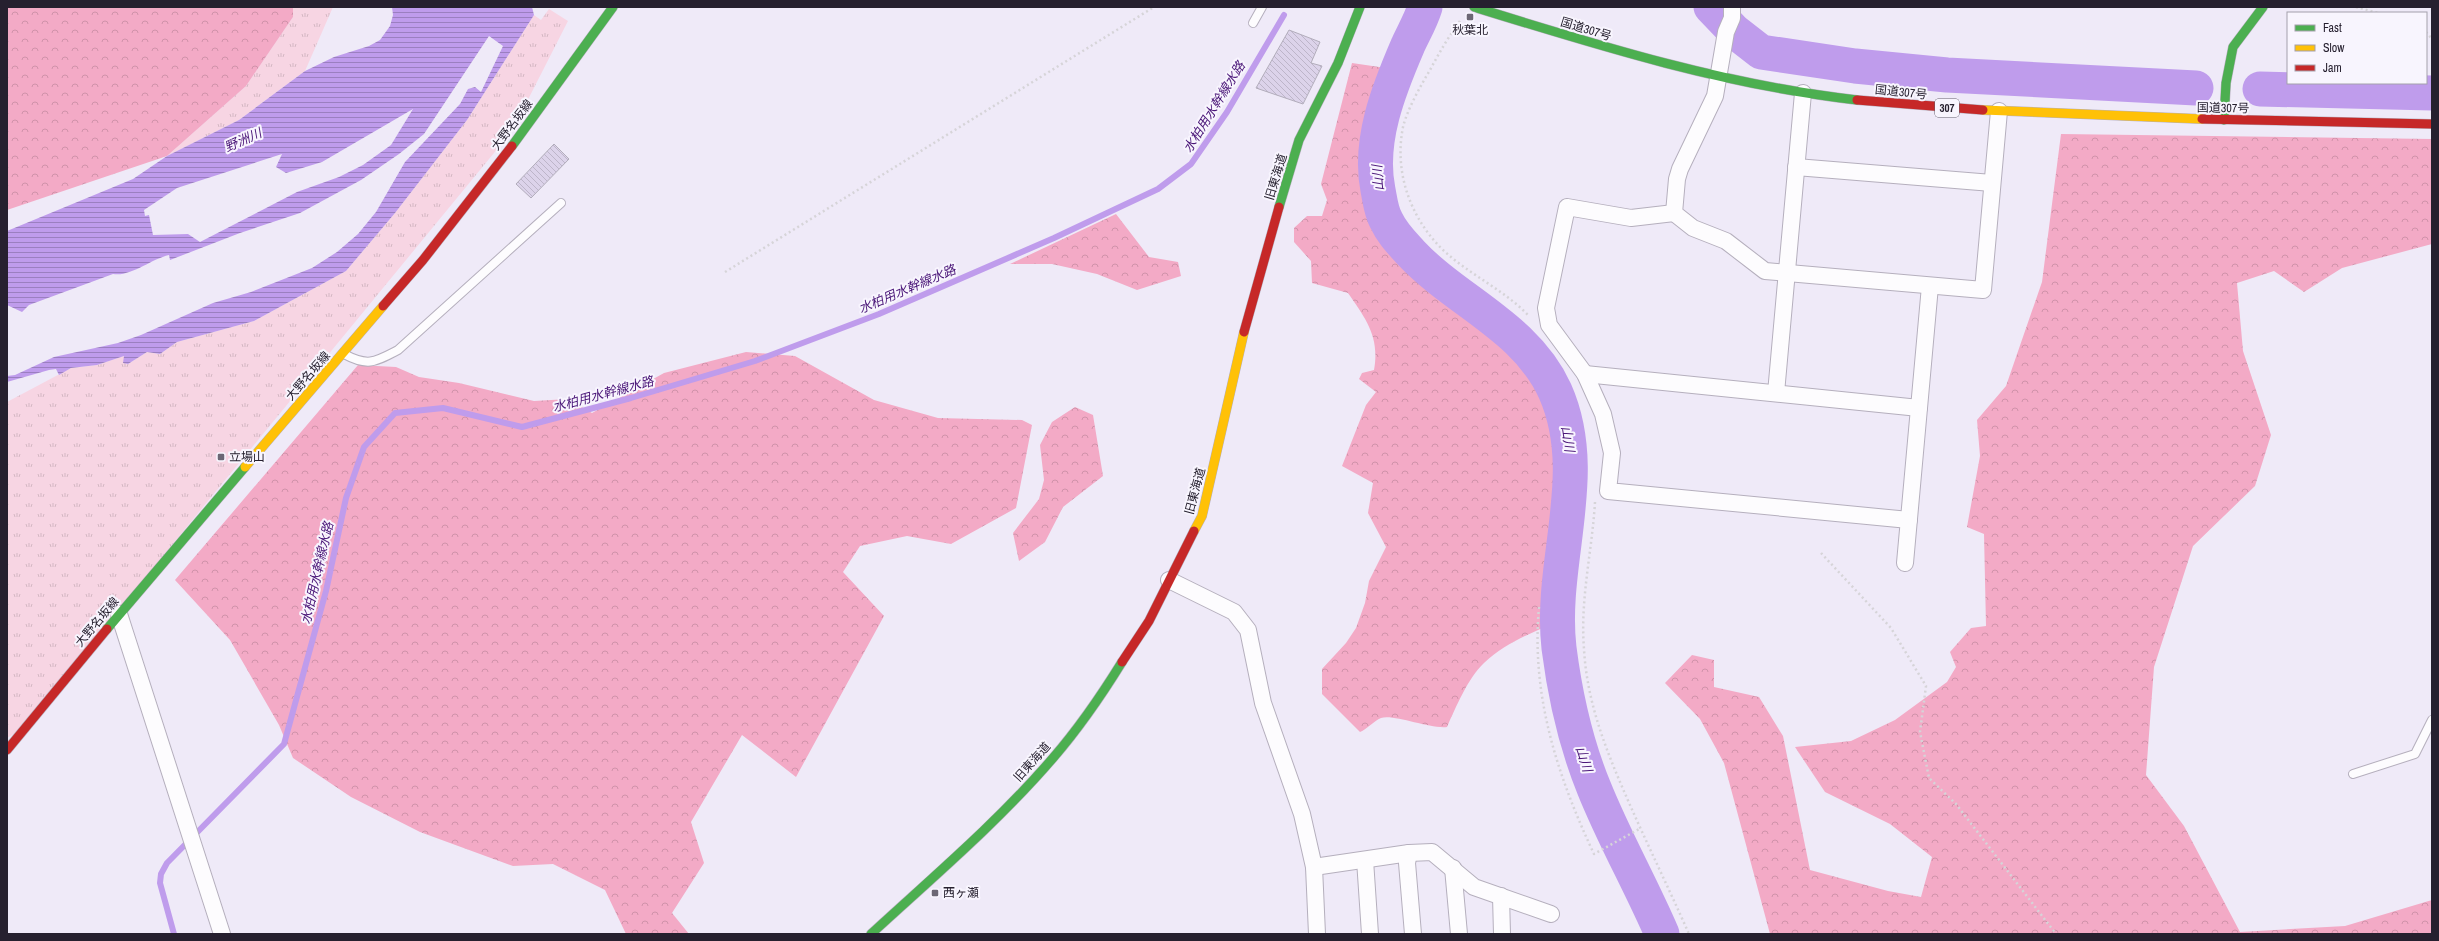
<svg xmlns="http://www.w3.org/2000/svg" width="2439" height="941" font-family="'Archivo Narrow','Noto Sans JP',sans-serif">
<defs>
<pattern id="grass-tufts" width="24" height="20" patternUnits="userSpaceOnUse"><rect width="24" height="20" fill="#f7d5e3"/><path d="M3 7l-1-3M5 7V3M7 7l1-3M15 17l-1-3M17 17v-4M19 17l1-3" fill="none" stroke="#d4b7c3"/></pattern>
<pattern id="forest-crowns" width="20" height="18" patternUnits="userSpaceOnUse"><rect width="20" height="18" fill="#f3aac6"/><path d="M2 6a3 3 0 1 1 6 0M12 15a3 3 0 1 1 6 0" fill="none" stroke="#d092aa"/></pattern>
<pattern id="water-rules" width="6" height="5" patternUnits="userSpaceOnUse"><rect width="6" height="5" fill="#bf9cec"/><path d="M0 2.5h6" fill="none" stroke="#9b7fc0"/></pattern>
<pattern id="building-back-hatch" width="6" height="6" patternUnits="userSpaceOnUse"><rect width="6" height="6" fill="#dcd3ea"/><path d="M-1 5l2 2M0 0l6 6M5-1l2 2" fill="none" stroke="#bdb5c9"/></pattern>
</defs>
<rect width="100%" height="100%" fill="#efeaf8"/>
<g fill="url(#grass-tufts)">
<polygon points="293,7 333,7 305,71 239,120 167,156 246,86 293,17"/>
<polygon points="549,9 568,21 512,131 19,731 7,738 7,402 71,368 97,365 124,356 128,364 147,352 160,354 177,342 254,321 346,271 395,213 467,120 534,15 541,20"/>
</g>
<g fill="url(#forest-crowns)">
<polygon points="7,7 293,7 293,17 246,86 167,156 7,210"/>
<path d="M1352 63 1386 68 1364 142 1371 207 1387 238 1408 266 1427 286 1490 326 1512 346 1550 394 1561 423 1566 446 1565 482 1549 574 1547 626C1524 636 1502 646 1484 663 1468 678 1456 707 1447 727 1429 729 1394 714 1381 718 1374 721 1367 729 1360 732L1322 694V669L1346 643 1356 628 1365 603 1369 581 1386 547 1368 513 1373 483 1342 466 1366 405 1376 392 1359 379 1362 373 1374 370C1380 337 1366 319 1348 293L1312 283 1311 261 1294 242V228L1307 216H1322L1327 200 1321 184Z"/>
<polygon points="2061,134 2432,139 2432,244 2342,268 2304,292 2274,271 2237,283 2243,351 2271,435 2255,486 2193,546 2154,667 2146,775 2184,826 2240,932 2345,926 2432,900 2432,934 1770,934 1724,763 1700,719 1665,683 1692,655 1714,660 1714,687 1759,697 1783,736 1810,870 1888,891 1921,897 1932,857 1890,824 1825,792 1795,747 1851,741 1895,720 1947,682 1956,667 1950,652 1971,628 1986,626 1984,534 1967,527 1980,456 1977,420 2006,386 2042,282"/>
<polygon points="1116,214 1149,257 1178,262 1181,276 1137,290 1097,274 1052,264 1010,264"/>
<polygon points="746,352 795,356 874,400 938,418 1022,420 1032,425 1016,508 951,544 907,536 860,546 843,572 884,616 796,777 742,735 691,822 704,863 672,913 689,934 626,934 605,890 553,864 513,866 420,832 351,797 293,758 279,725 230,640 175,580 358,365 396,367 419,377 459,383 534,401 568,399 592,413 664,373"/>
<polygon points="1075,407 1093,415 1103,476 1063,507 1045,542 1019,561 1013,533 1039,499 1044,480 1040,445 1052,422"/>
</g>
<path fill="url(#water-rules)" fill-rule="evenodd" d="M392 7H532L534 15 467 120 395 213 346 271 254 321 177 342 160 354 147 352 128 364 123 363 124 356 97 365 71 368 59 375 56 369 49 370 7 382V376L15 375 54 357 118 343 141 335 213 303 251 292 312 268 337 252 358 234 376 212 405 162 460 104 468 89 475 87 481 92 503 46 489 36 424 134 399 154 361 180 300 213 240 233 170 260 169 255C151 259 131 277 113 274L29 305 22 312 7 305V231L133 179 167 156 239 120 305 71 334 57 369 46 380 40 390 26 393 15ZM413 109 391 145 363 165 339 177 297 192 200 242 188 234 153 235 149 215 145 216 144 210 177 188 282 154 276 167 286 173 322 162Z"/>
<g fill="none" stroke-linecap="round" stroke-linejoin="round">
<polyline stroke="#bf9cec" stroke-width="6" points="174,934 160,883 161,874 167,863 284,744 326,591 346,498 364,447 395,413 443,408 522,427 631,398 755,361 879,314 1054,238 1158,189 1191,164 1227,112 1284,15"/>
<g stroke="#bf9cec" stroke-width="35">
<path d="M1425 7C1421 20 1414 32 1408 45 1389 89 1368 141 1378 190 1380 200 1381 211 1386 220 1392 233 1401 242 1411 253 1457 302 1526 327 1555 391 1592 474 1549 562 1559 648 1565 695 1576 744 1594 788 1614 838 1641 885 1662 934"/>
<polyline points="1711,7 1734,31 1761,52 1855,66 1947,75 2196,88"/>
<polyline points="2260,89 2432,93"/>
</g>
</g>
<g fill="url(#building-back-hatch)" stroke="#b2adbb">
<polygon points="1289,30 1320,42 1311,63 1322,66 1303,104 1256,88"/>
<polygon points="554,144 569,159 531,198 516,184"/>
</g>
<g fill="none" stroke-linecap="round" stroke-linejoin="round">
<g stroke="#b5afbd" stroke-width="10">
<g id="lane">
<polyline points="1253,23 1262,7"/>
<path d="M344 354C368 367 375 362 398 350L561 203"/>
<polyline points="2353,774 2415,754 2432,720"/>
</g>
</g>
<g stroke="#b5afbd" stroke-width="18">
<g id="street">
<polyline points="1732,7 1732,18 1726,32 1715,96 1680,169 1677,179 1674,213 1693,228 1726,241 1765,271 1983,290 1999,111"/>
<polyline points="1796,167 1992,183"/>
<polyline points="1674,213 1631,218 1567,207 1546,308 1549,325 1585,374 1603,414 1612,453 1608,491 1909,520"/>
<polyline points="1585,374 1919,408 1930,286"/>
<polyline points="1776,393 1803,93"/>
<polyline points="1905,563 1919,408"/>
<polyline points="1169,580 1234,612 1248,630 1263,703 1302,814 1314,867 1317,934"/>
<polyline points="119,614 222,934"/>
<polyline points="1409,853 1407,863 1413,934"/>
<polyline points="1365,860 1370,934"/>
<polyline points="1314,867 1409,853 1432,852 1474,887 1551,914"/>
<polyline points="1453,868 1459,934"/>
<polyline points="1501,896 1502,934"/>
</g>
</g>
<g stroke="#b5afbd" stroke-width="10">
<g id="fast">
<path d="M1474 7C1600 46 1725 85 1857 100"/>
<polyline points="2224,120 2226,83 2233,47 2263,7"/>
<polyline points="512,146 613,7"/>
<polyline points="1279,207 1299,140 1338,63 1360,7"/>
<polyline points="107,629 245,467"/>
<path d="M871 934C933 877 998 822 1053 758 1079 728 1101 696 1122 662"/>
</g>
</g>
<g stroke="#b5afbd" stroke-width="10">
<g id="slow">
<polyline points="1983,110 2202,119"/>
<polyline points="245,467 383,306"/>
<polyline points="1194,531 1202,516 1244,332"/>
</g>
</g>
<g stroke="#b5afbd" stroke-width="10">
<g id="jam">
<polyline points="1857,100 1983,110"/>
<polyline points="2202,119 2432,124"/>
<polyline points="383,306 423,260 512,146"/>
<polyline points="1244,332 1279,207"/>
<polyline points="1122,662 1149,621 1194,531"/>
<polyline points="7,750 107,629"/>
</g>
</g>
<g stroke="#d6d4d8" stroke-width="2.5" stroke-dasharray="2 3" stroke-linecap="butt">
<polyline points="2356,7 2378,13"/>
<path d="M1460 21C1449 36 1439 53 1430 70 1421 85 1407 110 1403 127 1394 172 1410 217 1442 249 1468 274 1503 289 1528 315"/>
<polyline points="2426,32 2432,39"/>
<polyline points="725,272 1154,7"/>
<path d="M1595 502C1592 552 1580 599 1584 649 1587 705 1608 755 1630 805 1649 848 1670 891 1689 934"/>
<polyline points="1821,553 1891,628 1926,686 1920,732 1929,778 1956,804 2056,934"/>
<path d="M1539 607C1531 695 1557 775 1594 854L1641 828"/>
</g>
<use href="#lane" stroke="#fdfcfe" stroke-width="8"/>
<use href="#street" stroke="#fdfcfe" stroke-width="16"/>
<use href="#fast" stroke="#4caf50" stroke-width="9"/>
<use href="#slow" stroke="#ffc107" stroke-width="9"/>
<use href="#jam" stroke="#c62828" stroke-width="9"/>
</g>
<g fill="#6c6775" stroke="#f8f5fe" stroke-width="1.5">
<rect x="1466" y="13" width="8" height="8" rx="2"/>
<rect x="217" y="453" width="8" height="8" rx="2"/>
<rect x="931" y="889" width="8" height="8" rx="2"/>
</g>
<g text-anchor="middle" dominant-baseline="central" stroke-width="4" stroke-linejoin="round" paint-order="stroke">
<rect fill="#f8f5fe" stroke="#65606d" stroke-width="1" x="1935" y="99" width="24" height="18" rx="3"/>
<g font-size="11" font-weight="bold" fill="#26202f">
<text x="1947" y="108">307</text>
</g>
<g font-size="12" fill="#26202f" stroke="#f8f5fe">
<text transform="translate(1586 29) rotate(17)">国道307号</text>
<text transform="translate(1901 92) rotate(6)">国道307号</text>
<text transform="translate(2223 108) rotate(1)">国道307号</text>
<text transform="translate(512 125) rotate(-53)">大野名坂線</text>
<text transform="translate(1276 177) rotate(-73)">旧東海道</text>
<text transform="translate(308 376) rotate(-49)">大野名坂線</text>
<text transform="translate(1195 491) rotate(-75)">旧東海道</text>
<text transform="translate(97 622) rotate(-50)">大野名坂線</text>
<text transform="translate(1032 762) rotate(-48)">旧東海道</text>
</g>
<g font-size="12" fill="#26202f" stroke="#f8f5fe" text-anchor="start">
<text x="1470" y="30" text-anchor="middle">秋葉北</text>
<text x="229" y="457">立場山</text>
<text x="943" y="893">西ヶ瀬</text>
</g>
<g font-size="13" font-style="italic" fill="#4a1678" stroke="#f8f5fe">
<text transform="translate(1214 107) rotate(-58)">水柏用水幹線水路</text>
<text transform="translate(243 140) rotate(-24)">野洲川</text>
<text transform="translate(1378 178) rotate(-95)">山川</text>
<text transform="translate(907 289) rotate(-23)">水柏用水幹線水路</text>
<text transform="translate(603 394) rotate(-15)">水柏用水幹線水路</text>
<text transform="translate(1568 439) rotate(81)">山川</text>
<text transform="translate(317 573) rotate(-77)">水柏用水幹線水路</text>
<text transform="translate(1584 759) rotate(72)">山川</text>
</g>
</g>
<rect width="2439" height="941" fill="none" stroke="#26202f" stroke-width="16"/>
<rect x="2287" y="12" width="140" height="72" fill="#f8f5fe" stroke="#a4a0ab"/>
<rect x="2295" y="25" width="20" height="6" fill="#4caf50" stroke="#a4a0ab"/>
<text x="2323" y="32" font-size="12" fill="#26202f">Fast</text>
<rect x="2295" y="45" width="20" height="6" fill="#ffc107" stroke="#a4a0ab"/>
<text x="2323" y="52" font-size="12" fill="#26202f">Slow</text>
<rect x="2295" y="65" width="20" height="6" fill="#c62828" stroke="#a4a0ab"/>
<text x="2323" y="72" font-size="12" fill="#26202f">Jam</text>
</svg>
